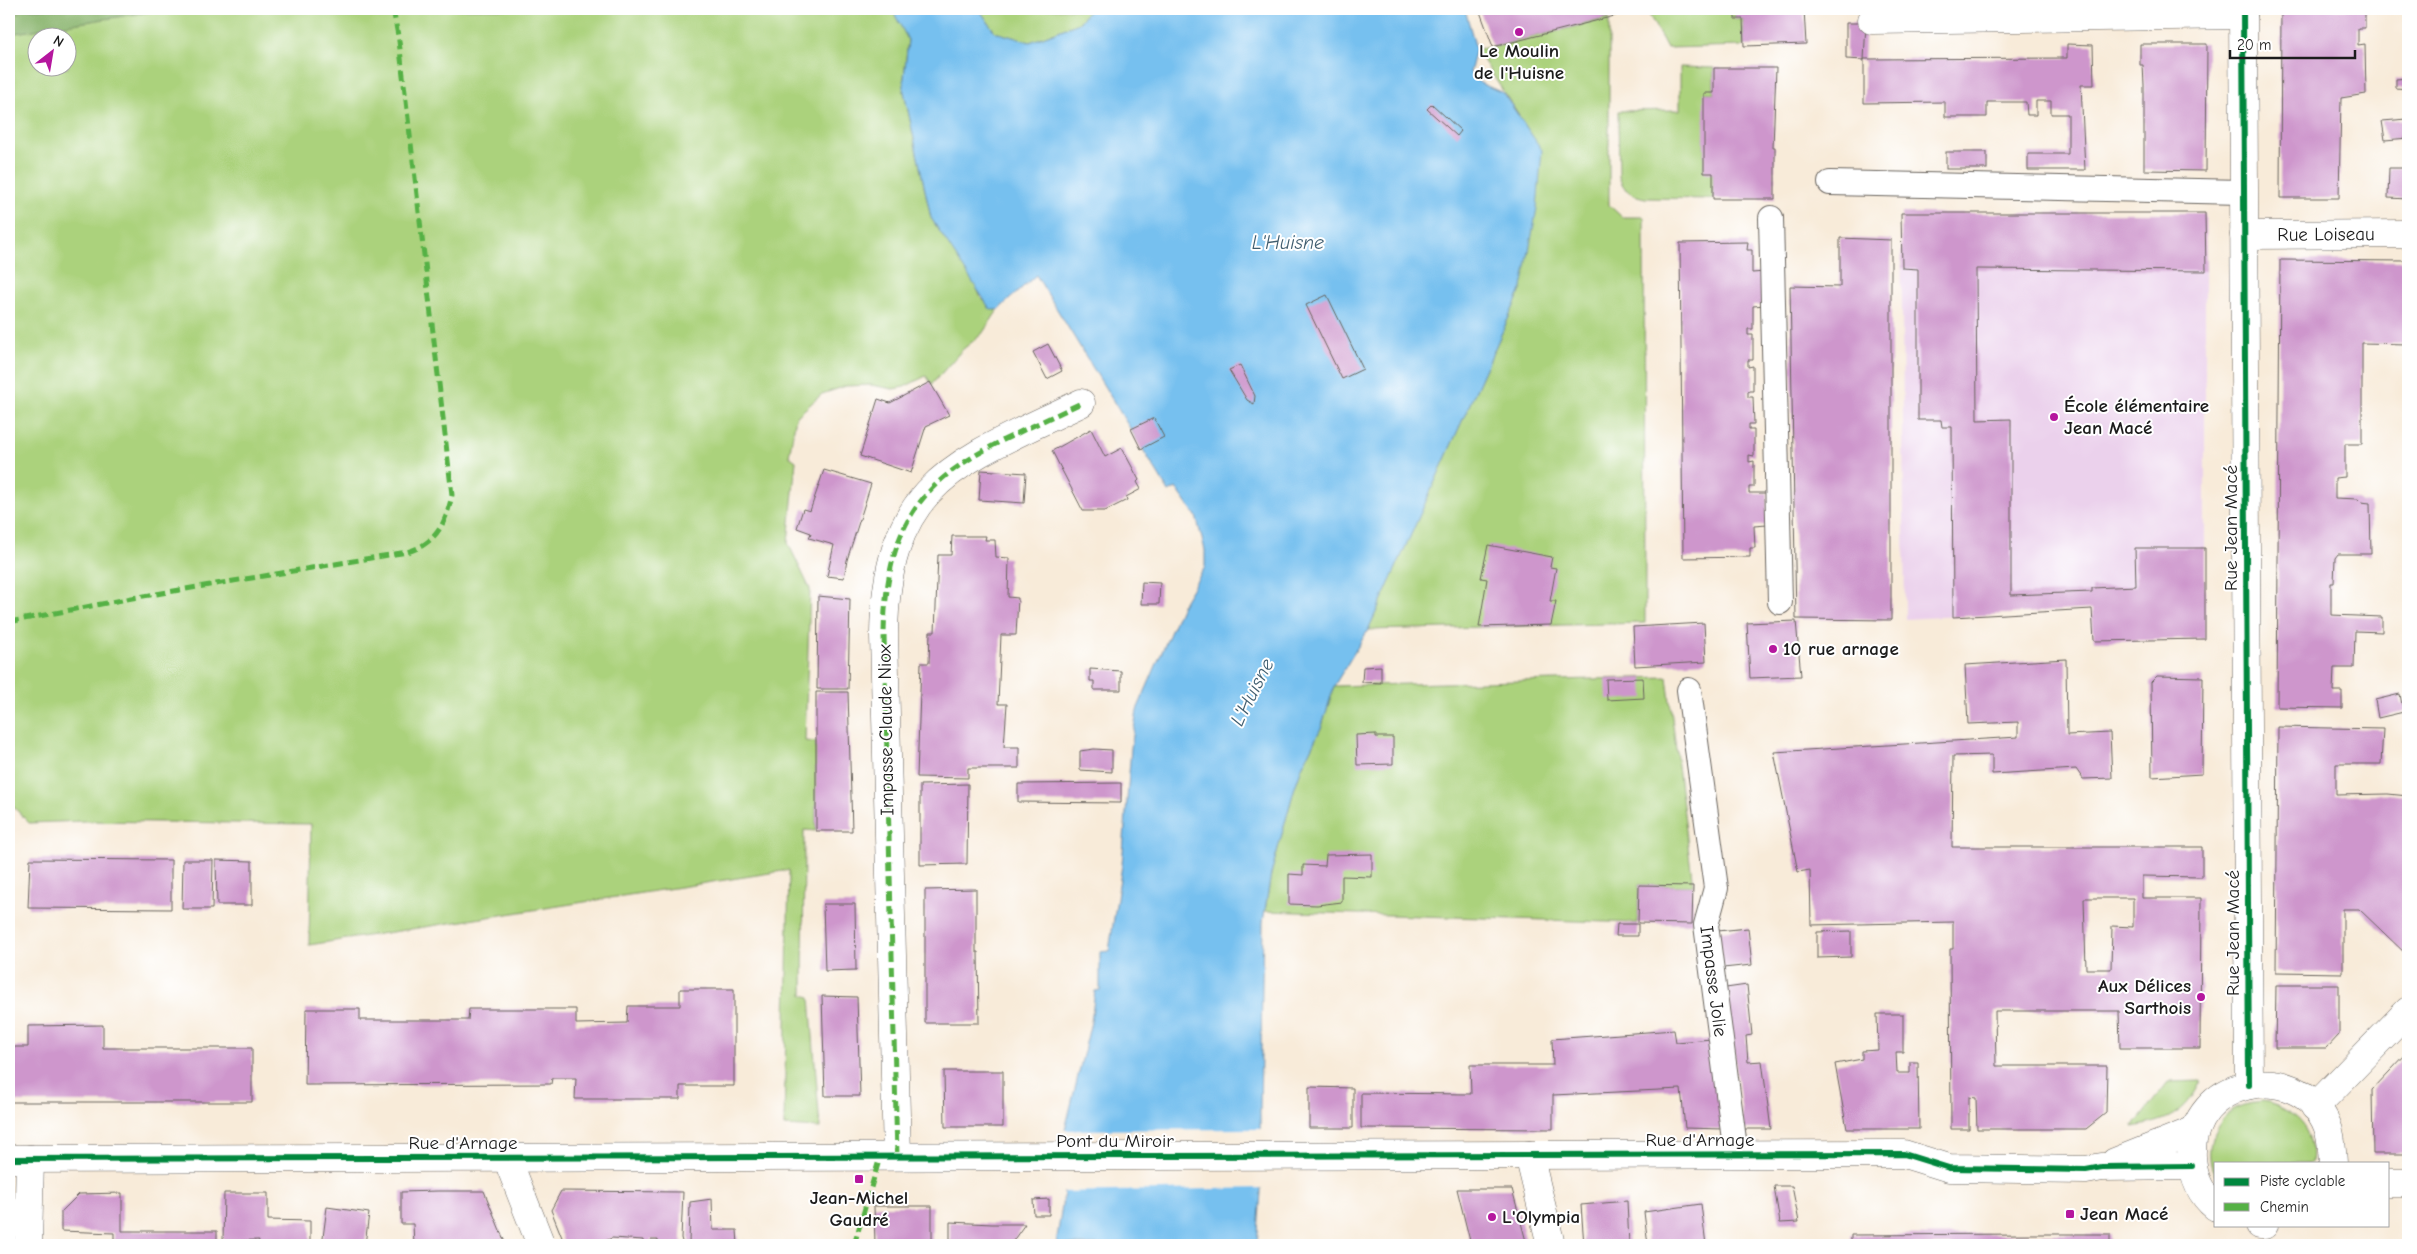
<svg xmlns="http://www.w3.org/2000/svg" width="2417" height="1254" font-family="'Comic Neue',sans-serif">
<rect width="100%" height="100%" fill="#fff"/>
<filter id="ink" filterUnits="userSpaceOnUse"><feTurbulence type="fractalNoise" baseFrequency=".02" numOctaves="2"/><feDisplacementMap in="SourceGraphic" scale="10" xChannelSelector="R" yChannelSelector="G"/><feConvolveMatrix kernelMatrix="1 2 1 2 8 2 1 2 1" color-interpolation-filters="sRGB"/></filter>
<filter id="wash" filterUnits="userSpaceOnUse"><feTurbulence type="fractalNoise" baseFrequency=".0096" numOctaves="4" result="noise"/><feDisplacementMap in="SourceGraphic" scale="20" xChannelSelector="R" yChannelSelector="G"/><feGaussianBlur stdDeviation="1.12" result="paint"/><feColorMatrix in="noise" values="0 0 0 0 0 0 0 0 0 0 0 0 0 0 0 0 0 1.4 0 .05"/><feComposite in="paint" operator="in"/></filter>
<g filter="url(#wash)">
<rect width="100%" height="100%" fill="#f8ebd9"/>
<polygon fill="#ebd1ec" points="1901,213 2205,213 2205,639 2094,641 2092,609 1905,619"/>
<g fill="#abd27c" stroke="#64774c" fill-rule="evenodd">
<path d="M9 9H892L908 39 903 87 931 218 975 284 981 298 994 310H998L982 334 962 350 932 384 926 376 904 387 893 389 871 385 846 386 822 394 796 417 789 456 796 461 788 543 810 589 805 741 816 742V831L804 830 803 995 810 997 820 1128 784 1126 789 870 309 945 311 824 85 821 29 823 9 802ZM38 38H68V68H38Z"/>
<polygon points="979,9 1090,9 1079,23 1030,42 995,32"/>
<polygon points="1646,9 1735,9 1735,19 1743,19 1744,46 1667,48"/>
<polygon points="1609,18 1609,205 1622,217 1644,217 1645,623 1368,630 1522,288 1541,150 1476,49 1493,47"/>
<path d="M1680 67 1714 68V93H1705L1704 172 1713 173V199L1645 198C1631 195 1624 191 1619 177L1618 111 1680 110Z"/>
<polygon points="1667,677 1693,886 1639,885 1638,923 1265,911 1271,874 1294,790 1302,767 1322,726 1334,686"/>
<path d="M2201 1081C2185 1115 2167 1121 2133 1127L2168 1082Z"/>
<path d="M2264 1102C2294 1109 2316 1130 2311 1163H2216V1177C2203 1155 2211 1126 2231 1111 2241 1104 2253 1103 2264 1102Z"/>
</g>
<polygon fill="#88b46c" stroke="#526844" points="24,9 168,9 9,34 9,19"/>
<polygon fill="#76c0ef" stroke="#496e86" points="892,9 979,9 995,32 1030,42 1079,23 1090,9 1465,9 1476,49 1470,73 1480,83 1503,93 1542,150 1537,208 1522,288 1368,630 1334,686 1322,726 1302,767 1294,790 1271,874 1263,922 1260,1113 1261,1192 1257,1245 1056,1245 1064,1192 1065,1130 1091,1022 1095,991 1100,990 1100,952 1109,951 1122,865 1131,748 1137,710 1182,605 1205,567 1205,550 1196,516 1176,488 1169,492 1036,275 998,310 990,309 931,218 903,87 908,40"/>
<polygon fill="#f8ebd9" points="1262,1129 1263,1188 1061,1192 1063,1130"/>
<g id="blocks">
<g fill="#ce96cc" fill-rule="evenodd">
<polygon points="1479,9 1642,9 1493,47"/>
<polygon points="1735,9 1804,9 1806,44 1744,46 1743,19 1735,19"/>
<polygon points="2281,9 2365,9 2365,28 2358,28 2358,45 2365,44 2366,94 2341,98 2339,198 2280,198"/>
<polygon points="1846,23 1866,23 1864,60 1846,59"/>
<polygon points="2067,44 2093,45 2094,85 2081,85 2085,170 2028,170 2028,154 2068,154 2068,114 2051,114 2051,101 2036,101 2036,115 2027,115 2026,102 1987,102 1987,117 1945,117 1945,102 1864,103 1864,59 2067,58"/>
<polygon points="2140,44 2207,44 2206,171 2144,170 2144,85 2143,65 2140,65"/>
<polygon points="1714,68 1776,68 1773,147 1775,147 1775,199 1713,199 1713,173 1704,173 1704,93 1714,93"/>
<polygon points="2408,78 2408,89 2396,88 2396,79"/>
<polygon points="1432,104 1461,131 1457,136 1427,109"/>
<polygon points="2408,119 2408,138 2385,140 2382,121"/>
<rect x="1946" y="152" width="41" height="17"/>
<polygon points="2389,168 2408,168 2408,199 2388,198"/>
<polygon points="1901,213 2205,213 2206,271 1976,269 1977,420 2011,419 2011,595 2092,592 2092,588 2136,586 2135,548 2205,548 2205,639 2094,641 2092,609 1953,617 1952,427 1942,427 1941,420 1918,420 1918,269 1902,268"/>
<polygon points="1840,238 1891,240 1891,620 1796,619 1790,286 1840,287"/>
<polygon points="1748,242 1747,250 1752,250 1752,273 1765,272 1765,305 1753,306 1753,329 1748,329 1748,335 1753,335 1753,360 1748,360 1748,367 1753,366 1753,391 1748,391 1748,397 1753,397 1754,424 1749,424 1749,430 1754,430 1754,456 1749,455 1749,462 1754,461 1754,487 1749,487 1749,493 1767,493 1767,525 1754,526 1755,548 1750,548 1750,557 1683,558 1680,243"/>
<polygon points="2280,260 2408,261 2408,344 2362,343 2362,444 2345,444 2345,477 2335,478 2335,498 2358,499 2361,502 2370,503 2371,554 2338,554 2335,558 2334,583 2331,583 2331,615 2382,617 2382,632 2355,631 2354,668 2334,668 2333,691 2342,691 2342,708 2277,707"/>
<polygon points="1327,295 1363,369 1342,379 1306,305"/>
<polygon points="1048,344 1062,371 1047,379 1033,352"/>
<polygon points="1240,365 1255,396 1254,404 1247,400 1229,370"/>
<polygon points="930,382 949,415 926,426 911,473 860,456 878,399 890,403"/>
<polygon points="1154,418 1164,437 1141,449 1131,429"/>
<polygon points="1091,429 1105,457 1122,448 1139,480 1137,482 1141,489 1126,497 1127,500 1105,511 1083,511 1052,451"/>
<polygon points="824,470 871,484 847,560 844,578 827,576 834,545 809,538 811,533 797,528 803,509 810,511"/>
<polygon points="981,470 1026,473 1024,503 979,500"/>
<polygon points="952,536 986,536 985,540 995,540 996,557 1009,558 1008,597 1018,598 1016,635 1001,635 998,704 1007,704 1004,747 1019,747 1019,768 968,768 968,778 917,777 921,663 929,663 930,632 935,632 938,555 951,555"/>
<polygon points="1488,545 1552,557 1550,567 1556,568 1550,601 1556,601 1551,625 1479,627 1487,579 1481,578"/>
<polygon points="1142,582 1160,583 1159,604 1141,604"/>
<polygon points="818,596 850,599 848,689 817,689"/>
<polygon points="1796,621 1801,676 1750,678 1747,623"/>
<polygon points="1704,623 1706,662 1635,666 1633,627"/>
<path d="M2066 659 2067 735 2110 733 2112 778 2083 779 2076 769 1992 774V755L1953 756 1952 847H2202V877L2142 876V898H2201L2200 1048H2120L2119 1011H1995L1996 1066H2107L2106 1113 2086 1129H1977L1976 1098 1969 1097V1129H1951L1950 949H1953V922L1811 925 1810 870 1798 872 1774 752 2018 737V722L1968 724 1965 665ZM2084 898H2133V927L2112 926 2111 969H2086Z"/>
<polygon points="1381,666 1381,683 1362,682 1363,667"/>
<polygon points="1090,669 1121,671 1121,690 1094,690 1094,681 1090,681"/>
<polygon points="2157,676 2203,677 2202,774 2152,777 2151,682"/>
<polygon points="1643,678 1644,698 1607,700 1606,679"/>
<polygon points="816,692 848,692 852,831 816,831"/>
<polygon points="2400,694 2402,705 2408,699 2408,711 2378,718 2375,700"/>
<polygon points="2278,727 2383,729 2381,764 2336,764 2336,795 2388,794 2408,796 2408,956 2359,909 2343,909 2343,973 2276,972"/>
<polygon points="1376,734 1376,737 1393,737 1393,764 1357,765 1356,735"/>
<polygon points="1094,749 1112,750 1112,772 1080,770 1080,751"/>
<polygon points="1121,783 1121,803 1018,802 1018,784"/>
<polygon points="968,784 967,864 920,865 920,785"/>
<polygon points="1372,854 1372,877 1342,876 1342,902 1317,905 1289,904 1289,874 1303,875 1303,865 1325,866 1326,855"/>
<polygon points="30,859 171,860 171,909 28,908"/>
<polygon points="183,860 213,860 212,909 182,909"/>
<polygon points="216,860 252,861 252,905 217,905"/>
<polygon points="1639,885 1693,886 1692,924 1638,923"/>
<polygon points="976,889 976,952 978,952 979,1023 925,1023 925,890"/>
<polygon points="823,904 855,904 856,970 825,971"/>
<polygon points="1617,924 1638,924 1638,936 1616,936"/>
<polygon points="1748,928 1752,965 1723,968 1718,931"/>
<polygon points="1851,931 1851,957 1817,958 1817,932"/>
<polygon points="1747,985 1752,1035 1746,1036 1748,1062 1762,1061 1771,1129 1744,1129 1726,988"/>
<polygon points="2276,985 2339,985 2339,1035 2327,1048 2275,1048"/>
<polygon points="680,989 734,989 734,1086 680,1086 680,1099 575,1099 576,1078 552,1078 551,1084 305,1085 306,1009 360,1009 360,1020 468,1020 469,1009 576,1009 576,1024 627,1023 628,1006 680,1006"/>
<polygon points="822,996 857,997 860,1096 825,1096"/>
<polygon points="1877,1014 1903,1014 1903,1052 1896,1052 1897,1073 1910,1073 1910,1062 1918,1062 1919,1129 1847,1129 1835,1064 1862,1059 1862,1051 1878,1050"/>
<polygon points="103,1025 103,1048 252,1048 252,1102 9,1102 9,1047 28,1047 28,1026"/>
<polygon points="1674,1030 1676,1042 1712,1039 1723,1129 1685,1128 1681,1089 1553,1095 1553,1129 1361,1128 1361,1093 1471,1094 1470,1065 1553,1065 1552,1039"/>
<polygon points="2408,1052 2408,1154 2373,1154 2372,1090"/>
<polygon points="944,1071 1003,1071 1003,1127 945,1127"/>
<polygon points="1309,1087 1353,1088 1353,1128 1309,1128"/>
<polygon points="1774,1186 1792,1186 1799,1222 1780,1223"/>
<polygon points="1457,1189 1512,1189 1527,1245 1471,1245"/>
<polygon points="438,1191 484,1191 506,1245 414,1245 413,1224 401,1224 401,1192"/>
<polygon points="561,1191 683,1192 681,1238 683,1245 658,1245 658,1240 651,1240 651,1245 643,1245 643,1240 612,1238 595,1245 565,1245 551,1210"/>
<polygon points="122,1193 122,1231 217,1231 217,1245 122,1245 122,1243 114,1242 114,1233 61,1231 61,1212 79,1194"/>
<polygon points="224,1193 268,1193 268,1220 310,1221 310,1245 258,1245 259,1240 223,1241"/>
<polygon points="712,1199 713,1230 737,1230 738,1245 689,1245 690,1202"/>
<polygon points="1049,1199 1049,1215 1034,1215 1033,1200"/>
<polygon points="1627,1201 1629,1245 1584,1245 1581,1205"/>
<polygon points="1701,1204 1706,1245 1648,1245 1644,1212"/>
<polygon points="874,1206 932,1206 932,1245 875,1245"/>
<polygon points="327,1207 369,1213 365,1245 322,1245"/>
<polygon points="950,1222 992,1224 1025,1224 1010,1245 950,1245"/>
<polygon points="2028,1234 2110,1234 2110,1245 1851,1245 1851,1235"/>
</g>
</g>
</g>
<g filter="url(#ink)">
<use href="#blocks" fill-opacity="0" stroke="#69645e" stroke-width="1"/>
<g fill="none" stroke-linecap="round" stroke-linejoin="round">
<g stroke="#69645e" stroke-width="26">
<g id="service">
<polyline points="1830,183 2243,192"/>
<polyline points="1771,218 1780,602"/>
<path id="s1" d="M1689 690 1716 888 1706 925 1736 1155"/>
</g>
</g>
<g stroke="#69645e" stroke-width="29">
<g id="minor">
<polyline points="2243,9 2249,1085"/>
<polyline points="1872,20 2243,15"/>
<path id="s2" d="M2244 235 2408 234"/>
<polyline points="2315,1107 2408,1011"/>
<polyline points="1529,1155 1551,1245"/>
<path d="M897 1156 884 635C886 480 959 462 1081 403"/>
<polyline points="507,1158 541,1245"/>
<polyline points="9,1159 1904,1154 1949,1168 2086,1170 2102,1167 2192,1166"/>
<polyline points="2115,1162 2195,1130"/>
<polyline points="2388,1183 2408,1183"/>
<path d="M2216 1207C2201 1195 2193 1177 2192 1157 2188 1078 2299 1056 2327 1125 2332 1137 2332 1150 2333 1163"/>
<polyline points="2260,1225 2264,1225"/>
<polyline points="28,1245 30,1159"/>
</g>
</g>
<use href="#service" stroke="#fff" stroke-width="24"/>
<use href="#minor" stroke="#fff" stroke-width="28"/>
<g stroke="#55b145" stroke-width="5" stroke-dasharray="10 5" stroke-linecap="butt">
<path d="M9 622 132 598 407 552C436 544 446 523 452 495L399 41 393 9"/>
<path d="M897 1156 884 635C886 480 959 462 1081 403"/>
<polyline points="854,1245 880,1157"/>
</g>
<g stroke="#fff" stroke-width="9">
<g id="cycleway">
<polyline points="2243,9 2249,1085"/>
<polyline points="9,1159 1904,1154 1949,1168 2086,1170 2102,1167 2192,1166"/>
</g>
</g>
<use href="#cycleway" stroke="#00873e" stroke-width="6"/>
</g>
</g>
<g fill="#b5179e" stroke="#fff" stroke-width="2">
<circle cx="1519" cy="32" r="5"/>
<circle cx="2054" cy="417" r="5"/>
<circle cx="1773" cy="649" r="5"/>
<circle cx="2201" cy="997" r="5"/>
<rect x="854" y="1174" width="10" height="10" rx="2.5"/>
<rect x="2065" y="1209" width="10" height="10" rx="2.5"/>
<circle cx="1492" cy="1217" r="5"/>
</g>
<g text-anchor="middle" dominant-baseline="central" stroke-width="4" stroke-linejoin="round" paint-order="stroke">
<g font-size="19" font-weight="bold" fill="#1c1c1c" stroke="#fff" text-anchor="start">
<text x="1519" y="51" text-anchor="middle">Le Moulin<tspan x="1519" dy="22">de l'Huisne</tspan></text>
<text x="2064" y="406">École élémentaire<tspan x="2064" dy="22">Jean Macé</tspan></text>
<text x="1783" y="649">10 rue arnage</text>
<text x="2191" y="986" text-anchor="end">Aux Délices<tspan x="2191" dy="22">Sarthois</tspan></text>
<text x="859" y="1198" text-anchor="middle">Jean-Michel<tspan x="859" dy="22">Gaudré</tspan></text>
<text x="2080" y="1214">Jean Macé</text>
<text x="1502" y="1217">L'Olympia</text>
</g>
<g font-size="19" fill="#1c1c1c" stroke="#fff">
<text stroke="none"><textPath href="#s2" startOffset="82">Rue Loiseau</textPath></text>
<text transform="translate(2231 528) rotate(-90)">Rue Jean Macé</text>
<text transform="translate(886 730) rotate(-91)">Impasse Claude Niox</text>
<text transform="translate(2233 933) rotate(-90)">Rue Jean Macé</text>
<text stroke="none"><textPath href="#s1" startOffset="295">Impasse Jolie</textPath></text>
<text x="1700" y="1140">Rue d'Arnage</text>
<text x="1115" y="1141">Pont du Miroir</text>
<text x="463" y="1143">Rue d'Arnage</text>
</g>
<g font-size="20" font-style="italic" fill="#405e70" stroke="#fff">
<text x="1288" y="242">L'Huisne</text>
<text transform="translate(1252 692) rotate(-63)">L'Huisne</text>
</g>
</g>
<rect width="2417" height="1254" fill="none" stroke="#fff" stroke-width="30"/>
<rect x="2214" y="1162" width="175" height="65" fill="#ffffff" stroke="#a4a4a4"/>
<rect x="2224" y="1178" width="25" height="8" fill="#00873e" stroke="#a4a4a4"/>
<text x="2260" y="1186" font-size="15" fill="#1c1c1c">Piste cyclable</text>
<rect x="2224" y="1203" width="25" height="8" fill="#55b145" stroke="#a4a4a4"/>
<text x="2260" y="1212" font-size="15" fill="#1c1c1c">Chemin</text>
<g transform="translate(52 52) rotate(31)"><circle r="24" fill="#ffffff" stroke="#a4a4a4"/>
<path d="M0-4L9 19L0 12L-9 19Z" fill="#b5179e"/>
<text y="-8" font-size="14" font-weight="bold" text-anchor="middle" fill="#1c1c1c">N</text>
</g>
<path d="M2230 50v8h125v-8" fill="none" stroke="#1c1c1c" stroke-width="2.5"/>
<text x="2237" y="50" font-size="15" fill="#1c1c1c" stroke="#ffffff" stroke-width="4" paint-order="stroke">20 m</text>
</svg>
